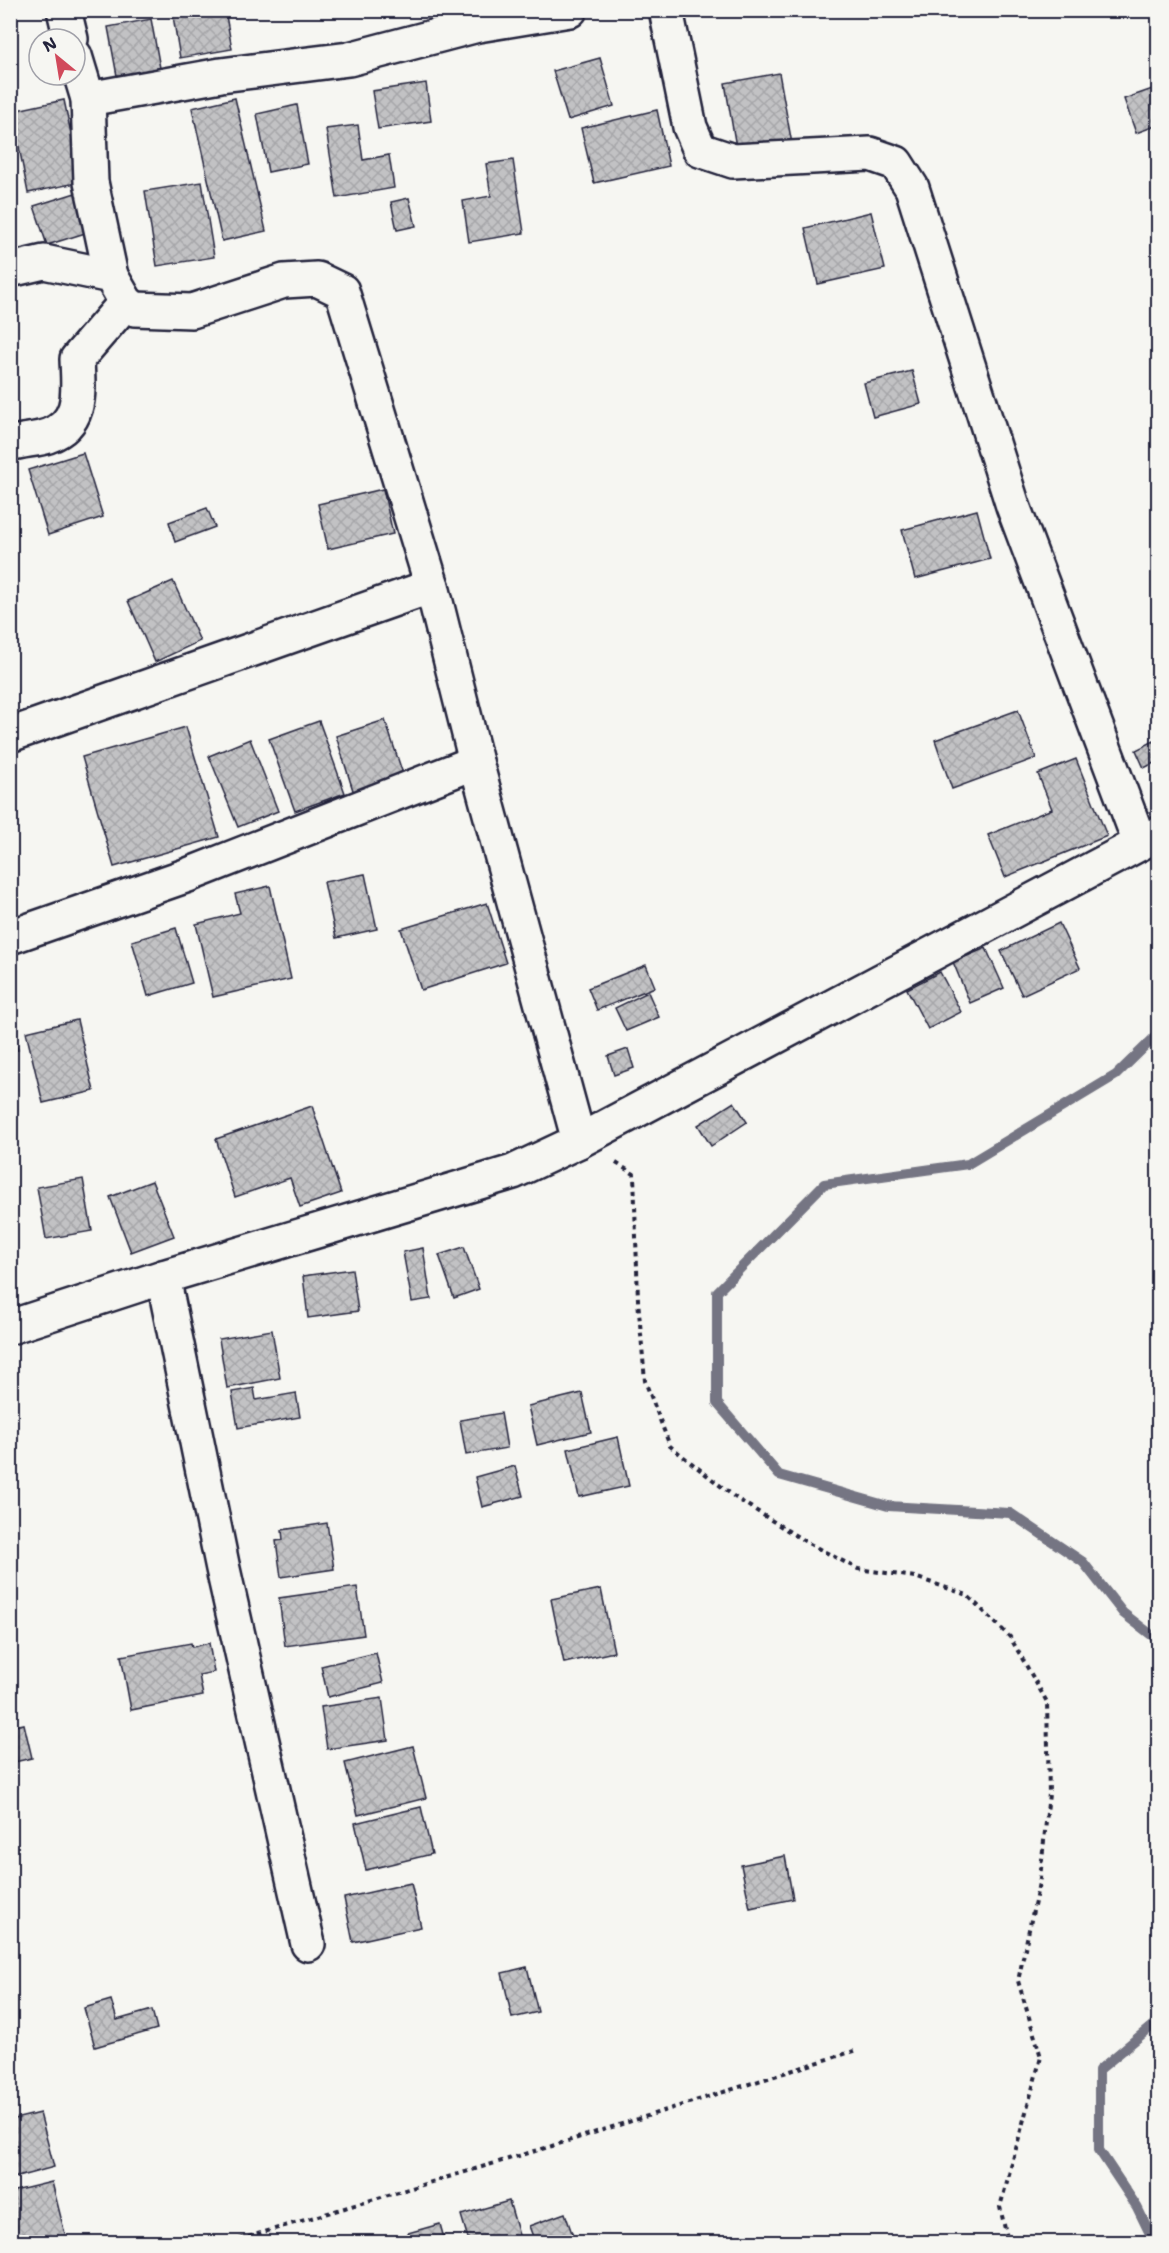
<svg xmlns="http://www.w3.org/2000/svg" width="1169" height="2253" font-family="'Shantell Sans',sans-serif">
<defs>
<pattern id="building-cross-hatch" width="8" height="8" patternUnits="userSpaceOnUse" patternTransform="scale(1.5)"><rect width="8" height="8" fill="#c2c2c4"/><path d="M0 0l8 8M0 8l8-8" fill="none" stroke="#a6a6a9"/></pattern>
</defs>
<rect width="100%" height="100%" fill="#f6f6f2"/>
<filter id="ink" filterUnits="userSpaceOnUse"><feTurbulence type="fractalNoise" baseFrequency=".0167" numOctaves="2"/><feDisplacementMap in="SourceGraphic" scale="12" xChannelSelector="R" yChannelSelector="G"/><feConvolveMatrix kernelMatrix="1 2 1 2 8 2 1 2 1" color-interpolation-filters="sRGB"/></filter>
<g filter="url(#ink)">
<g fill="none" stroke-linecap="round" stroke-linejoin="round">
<g stroke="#757583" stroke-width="10">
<polyline points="1158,1034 1116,1075 968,1164 824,1184 717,1292 717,1403 779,1475 888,1506 1010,1513 1083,1562 1123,1613 1158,1640"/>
<polyline points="1154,2242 1137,2207 1099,2150 1099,2070 1158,2021"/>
</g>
</g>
<g fill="url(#building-cross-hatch)" stroke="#22223b" stroke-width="1.5">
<polygon points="172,10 225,10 232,49 180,58"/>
<polygon points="151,19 160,68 117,76 108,27"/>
<polygon points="600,58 614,106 568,120 553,71"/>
<polygon points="779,73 792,144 737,153 725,83"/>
<polygon points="426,83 431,121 378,129 372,91"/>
<polygon points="1158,87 1158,125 1136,133 1124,99"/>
<polygon points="235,98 266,231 222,241 192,108"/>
<polygon points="64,100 81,182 28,193 12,111"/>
<polygon points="297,105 308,164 268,172 257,114"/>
<polygon points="657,110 669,166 594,183 581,128"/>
<polygon points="358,125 363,160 389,155 394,188 337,198 326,129"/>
<polygon points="513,160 524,233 469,242 463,201 491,196 486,164"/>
<polygon points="202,182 214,257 157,266 145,191"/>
<polygon points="85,190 98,229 47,245 34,206"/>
<polygon points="409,198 416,226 397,230 391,202"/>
<polygon points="871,212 885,269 818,284 805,228"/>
<polygon points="912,371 921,404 873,417 864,383"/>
<polygon points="83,453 103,517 48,535 28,470"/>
<polygon points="383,489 393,534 328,549 318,504"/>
<polygon points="207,508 215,527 175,542 169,522"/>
<polygon points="977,510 990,559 915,579 902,530"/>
<polygon points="173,581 200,641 155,662 128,601"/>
<polygon points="1018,710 1036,758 952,789 935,740"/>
<polygon points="385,720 406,783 356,800 336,736"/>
<polygon points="319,721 345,793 295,811 269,739"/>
<polygon points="186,727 219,837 114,867 82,757"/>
<polygon points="250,739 278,811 238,827 209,756"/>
<polygon points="1158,739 1158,761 1144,768 1136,750"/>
<polygon points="1076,759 1107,836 1005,877 988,835 1052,809 1038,774"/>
<polygon points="365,874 377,929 336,938 324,882"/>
<polygon points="270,886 291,979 213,997 196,924 240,913 235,894"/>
<polygon points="487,903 506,963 421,990 401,929"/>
<polygon points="1059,923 1080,968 1022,995 1001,951"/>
<polygon points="176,928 192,983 148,996 132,941"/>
<polygon points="986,948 1004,988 970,1003 953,962"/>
<polygon points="646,965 655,987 597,1010 588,988"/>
<polygon points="940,972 961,1012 928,1029 907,989"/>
<polygon points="648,992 659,1017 626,1031 615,1008"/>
<polygon points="77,1020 94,1091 43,1103 26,1032"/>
<polygon points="10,1025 18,1050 10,1052"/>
<polygon points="628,1049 634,1068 614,1075 608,1056"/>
<polygon points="734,1102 747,1122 711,1146 698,1125"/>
<polygon points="312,1106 341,1193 300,1207 290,1178 235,1197 216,1139"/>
<polygon points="83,1179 92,1231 46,1239 37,1187"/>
<polygon points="152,1181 174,1236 131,1252 110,1197"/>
<polygon points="464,1247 479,1289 454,1298 439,1255"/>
<polygon points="423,1248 431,1299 412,1302 403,1252"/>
<polygon points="352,1269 358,1311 308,1318 303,1276"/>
<polygon points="272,1330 280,1378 227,1388 219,1339"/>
<polygon points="254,1388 256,1400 296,1393 300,1417 238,1428 232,1392"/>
<polygon points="582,1393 591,1432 537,1445 528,1406"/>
<polygon points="501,1413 507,1448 466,1455 460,1420"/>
<polygon points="618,1437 629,1486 579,1497 568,1449"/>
<polygon points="515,1466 523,1496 482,1507 475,1477"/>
<polygon points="327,1523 334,1569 281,1577 276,1541 283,1540 282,1530"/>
<polygon points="357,1587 364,1635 285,1646 279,1598"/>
<polygon points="601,1589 614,1652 564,1663 551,1599"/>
<polygon points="191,1643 192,1647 209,1643 214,1672 199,1675 203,1696 131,1710 121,1656"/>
<polygon points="376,1653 383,1683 328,1697 321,1666"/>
<polygon points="382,1698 388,1740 327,1749 321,1707"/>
<polygon points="24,1724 32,1758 10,1763 10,1727"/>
<polygon points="413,1746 426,1798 358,1815 345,1763"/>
<polygon points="421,1807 432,1854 366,1870 355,1823"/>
<polygon points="785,1856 793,1899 750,1908 741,1865"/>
<polygon points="411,1883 421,1927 353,1942 344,1898"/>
<polygon points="527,1967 538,2012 512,2018 502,1973"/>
<polygon points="111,2000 117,2020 152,2010 157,2029 95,2047 84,2008"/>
<polygon points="40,2113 54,2167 10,2179 10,2120"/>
<polygon points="52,2182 67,2242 10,2242 10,2192"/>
<polygon points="509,2201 521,2242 469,2242 461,2215"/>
<polygon points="565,2213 575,2242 535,2242 529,2226"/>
<polygon points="440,2224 445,2242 410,2242 408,2233"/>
</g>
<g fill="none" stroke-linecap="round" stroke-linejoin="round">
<g stroke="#22223b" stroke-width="38">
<g id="street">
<polyline points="64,10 71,39"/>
<polyline points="666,10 690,127 700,150 733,161 870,154 896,163 912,188 1013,506 1140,843"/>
<polyline points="75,56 88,99 91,182 111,276"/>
<polyline points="88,99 221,75 349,59 478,25 570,10"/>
<polyline points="10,270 44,262 111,276 126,302 135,309 192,311 284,281 317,279 342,291 432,586 476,762 579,1141"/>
<path d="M10 444C23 440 36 440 48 436 84 423 78 389 77 359L126 302"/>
<polyline points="10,735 432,586"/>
<polyline points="10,937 188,875 476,762"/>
<polyline points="163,1277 223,1569 308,1944"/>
<polyline points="10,1327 163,1277 513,1172 579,1141 1158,834"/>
</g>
</g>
<g stroke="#22223b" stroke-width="4" stroke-dasharray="4.5 4.5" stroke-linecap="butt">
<polyline points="616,1163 634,1174 638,1300 645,1381 670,1446 736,1498 806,1542 858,1569 915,1577 967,1595 1010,1637 1047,1702 1049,1794 1040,1878 1018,1981 1041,2057 1000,2207 1008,2242"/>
<polyline points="231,2242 552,2146 854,2051"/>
</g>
<use href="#street" stroke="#f6f6f2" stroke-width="33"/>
</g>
</g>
<rect width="1169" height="2253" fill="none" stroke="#f6f6f2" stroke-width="36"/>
<rect x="18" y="18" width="1133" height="2217" fill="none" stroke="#22223b" stroke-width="2" filter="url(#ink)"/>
<g transform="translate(57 57) rotate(330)"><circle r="28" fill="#f6f6f2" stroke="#a1a1a9" stroke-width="1.5"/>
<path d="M0-4.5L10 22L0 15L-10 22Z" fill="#d1495b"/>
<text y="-9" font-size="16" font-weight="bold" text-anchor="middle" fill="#22223b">N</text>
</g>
</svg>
